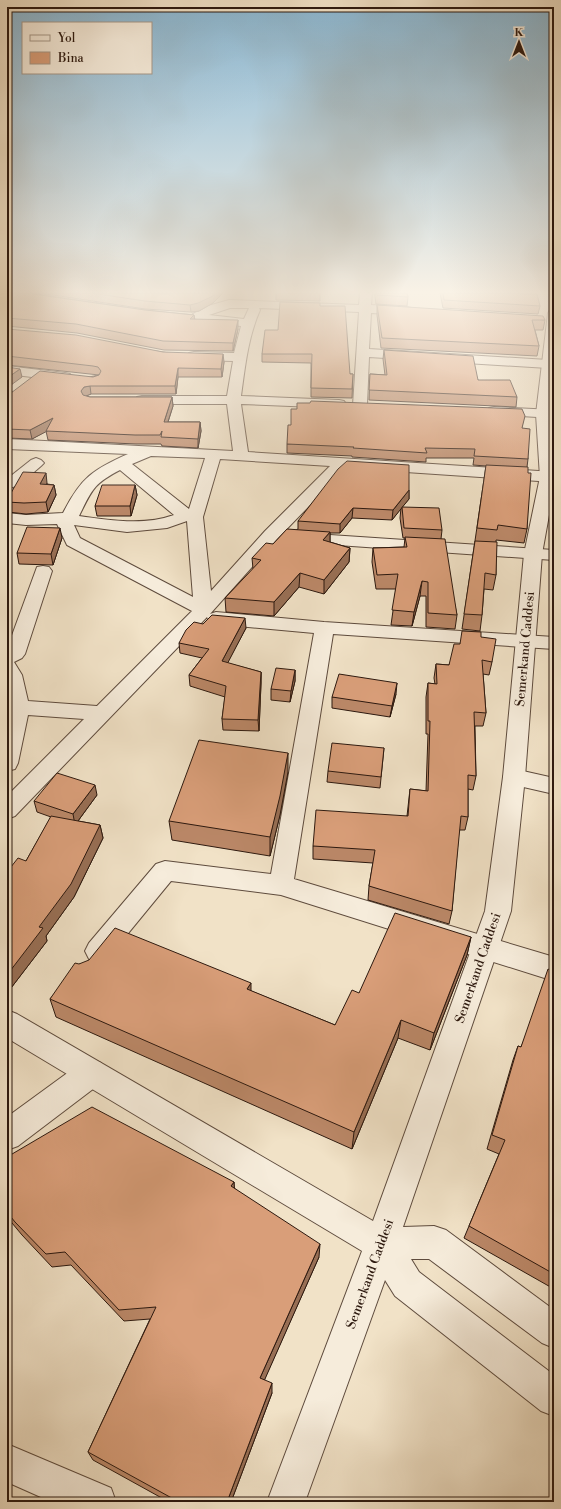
<svg xmlns="http://www.w3.org/2000/svg" width="561" height="1509" font-family="'Libre Bodoni',serif">
<rect width="100%" height="100%" fill="#f1e2c7"/>
<filter id="stains"><feTurbulence type="fractalNoise" baseFrequency=".005" numOctaves="4"/><feColorMatrix values="0 0 0 0 .2 0 0 0 0 .09 0 0 0 0 .02 0 0 0 .5 -.17"/></filter>
<radialGradient id="worn" r=".72"><stop offset=".6" stop-color="#630" stop-opacity="0"/><stop offset="1" stop-color="#630" stop-opacity=".3"/></radialGradient>
<g fill="none" stroke-linecap="round" stroke-linejoin="round">
<g stroke="#5e4b3d" stroke-width="2">
<g id="minor">
<path d="M360 293H372L371 305 407 307 411 308 413 311 411 314 407 315 371 313 369 349 548 360 553 361 554 365 548 368 369 357 367 405 365 408 360 409 355 408 353 405 359 312 259 308 260 310C248 337 245 367 241 396L339 400 344 401 346 404 344 407 339 408 241 404 248 452 554 472V482L346 468 277 539 210 614 216 612 324 622 554 637V649L333 634 294 879 554 957V981L281 895 171 881 107 959 98 962 89 959 85 951 89 943 156 864 165 861 271 874 314 633 216 624 209 622 207 617 15 816 7 819V796L84 719 28 715 18 763 15 769 7 771V649L37 567 43 566 49 567 52 571 25 654 22 658 14 662 22 675 28 701 97 706 192 611 67 545 57 524 26 525 7 523V513L26 515 63 513C81 478 92 470 128 454L7 449V439L233 451 227 404H142L137 403 135 400 137 397 142 396H227L233 361 194 360 189 359 187 356 189 353 194 352 234 353 241 326 209 323 205 322 203 319 197 321 193 320 191 317 193 314 208 306 229 300 359 305ZM230 308H249L244 319 209 315ZM151 456 205 458 189 509 132 464ZM220 459 330 466 265 531 211 591 203 517ZM120 470 174 515C143 526 110 520 79 516 92 490 93 484 120 470ZM187 521 193 597 80 538 74 525 127 532 167 528Z"/>
<polygon points="7,366 65,373 70,374 72,377 70,380 65,381 7,374"/>
<polygon points="494,407 554,410 554,418 489,414 487,411 489,408"/>
<polygon points="36,458 41,460 44,463 41,466 19,485 7,489 7,479 31,460"/>
<polygon points="300,533 554,550 554,560 294,542 291,538 294,534"/>
<polygon points="514,769 554,778 554,794 506,783 503,777 506,771"/>
<polygon points="91,1059 101,1063 106,1073 101,1083 18,1146 7,1150 7,1117 81,1063"/>
<polygon points="7,1444 111,1488 116,1502 52,1502 7,1482"/>
</g>
</g>
<g stroke="#5e4b3d" stroke-width="2">
<polygon id="tertiary" points="554,309 554,375 550,414 554,456 554,487 542,554 525,777 511,911 403,1227 434,1226 446,1230 554,1310 554,1348 542,1343 429,1259 411,1259 419,1272 554,1375 554,1416 541,1411 395,1296 385,1280 305,1502 267,1502 362,1251 7,1038 7,1010 17,1014 373,1221 485,911 503,777 524,554 540,477 536,414 548,313 550,310"/>
</g>
<use href="#minor" fill="#f6ecdb" fill-rule="evenodd"/>
<use href="#tertiary" fill="#f6ecdb" fill-rule="evenodd"/>
</g>
<g fill="#bb8868" stroke="#2d190f">
<polygon points="7,293 223,293 213,303 199,311 191,312 145,309 53,295 29,293 145,310 194,315 195,320 238,329 233,351 164,350 77,333 7,326"/>
<polygon points="276,293 320,293 320,301 276,300"/>
<polygon points="375,293 407,293 408,297 407,306 376,304 375,296"/>
<polygon points="440,293 519,293 520,294 540,306 538,314 443,308"/>
<polygon points="377,305 545,320 543,330 535,330 539,346 537,356 381,348 377,315"/>
<polygon points="320,306 350,374 353,374 352,398 311,397 311,363 262,362 262,354 278,330"/>
<polygon points="7,329 163,352 224,362 222,377 178,377 176,394 91,394 86,396 90,397 172,397 173,406 168,422 200,422 201,431 198,448 162,446 161,444 136,444 48,440 46,431 32,439 7,438 7,393 99,375 7,365"/>
<polygon points="384,350 478,380 517,397 516,407 369,400 370,374 385,375 383,359"/>
<polygon points="522,428 528,459 527,467 527,529 524,543 496,540 496,575 493,590 484,589 482,615 480,631 462,629 486,466 473,465 474,458 426,458 426,462 352,457 352,456 287,453 287,444"/>
<polygon points="47,483 47,484 54,485 56,495 48,512 26,514 8,512 7,506 7,500"/>
<polygon points="135,485 137,495 131,516 97,516 95,506"/>
<polygon points="409,490 409,499 402,507 442,530 441,539 457,615 455,629 426,627 426,596 420,596 412,626 391,625 396,589 376,589 372,562 373,548 404,547 405,538 403,538 400,518 401,508 392,520 352,518 340,533 330,533 330,542 350,548 349,562 324,594 299,587 274,616 226,612 225,598 253,569 252,558 273,544 298,529 298,521"/>
<polygon points="62,538 53,565 19,564 17,553"/>
<polygon points="203,624 246,628 227,663 261,672 261,683 259,731 223,730 222,719 225,697 190,686 189,675 202,658 180,653 179,643"/>
<polygon points="481,637 492,662 489,675 483,674 486,713 483,726 475,726 476,776 473,790 468,789 468,817 465,830 459,830 452,911 449,924 368,900 369,886 373,863 313,859 313,846 407,816 410,789 426,791 428,734 426,734 426,697 428,683 435,684 434,678 436,664 449,665 460,644"/>
<polygon points="295,670 295,681 290,702 271,700 271,689"/>
<polygon points="396,694 390,717 332,708 332,697"/>
<polygon points="384,748 380,788 327,782 328,771"/>
<polygon points="288,772 280,815 270,856 172,840 169,821"/>
<polygon points="97,795 78,821 100,825 103,838 74,897 46,936 47,941 11,988 7,985 7,872 26,861 51,817 37,812 34,801"/>
<polygon points="471,937 467,955 430,1050 398,1038 352,1149 56,1017 50,999 79,964 251,991 335,1025 359,993"/>
<polygon points="554,972 554,1289 464,1238 499,1154 487,1149 513,1060 518,1046 521,1047"/>
<polygon points="7,1157 234,1182 234,1188 319,1257 264,1380 272,1393 231,1502 169,1502 93,1460 88,1452 150,1319 124,1321 71,1265 52,1267 22,1235 7,1217"/>
</g>
<g fill="#986f55" stroke="#2d190f">
<polygon points="215,293 223,293 213,303 199,311 191,312 190,305"/>
<polygon points="194,315 195,323 190,319"/>
<polygon points="238,320 238,329 233,351 233,343"/>
<polygon points="223,354 224,362 222,377 221,369"/>
<polygon points="178,368 178,377 176,394 175,386"/>
<polygon points="20,369 22,377 7,388 7,378"/>
<polygon points="90,386 91,394 86,396 83,399 81,391 84,387"/>
<polygon points="172,397 173,406 165,431 164,422"/>
<polygon points="53,418 55,427 32,439 30,430"/>
<polygon points="200,422 201,431 198,448 198,439"/>
<polygon points="46,473 47,483 42,494 40,484"/>
<polygon points="54,485 56,495 48,512 46,502"/>
<polygon points="135,485 137,495 131,516 130,506"/>
<polygon points="409,490 409,499 392,520 393,510"/>
<polygon points="353,508 352,518 340,533 340,524"/>
<polygon points="60,528 62,538 53,565 51,554"/>
<polygon points="330,532 330,545 323,540"/>
<polygon points="350,548 349,562 324,594 324,580"/>
<polygon points="300,573 299,587 274,616 274,602"/>
<polygon points="422,581 420,596 412,626 414,612"/>
<polygon points="245,618 246,628 223,672 222,661"/>
<polygon points="295,670 295,681 290,702 291,691"/>
<polygon points="261,672 261,683 259,731 258,720"/>
<polygon points="397,683 396,694 390,717 392,706"/>
<polygon points="288,753 288,772 280,815 270,856 270,837"/>
<polygon points="95,785 97,795 75,825 73,814"/>
<polygon points="100,825 103,838 74,897 46,936 47,941 11,988 7,975"/>
<polygon points="471,937 467,955 430,1050 434,1033"/>
<polygon points="251,983 251,1001 247,989"/>
<polygon points="401,1020 398,1038 352,1149 354,1132"/>
<polygon points="234,1182 235,1196 231,1186"/>
<polygon points="320,1244 319,1257 261,1388 260,1378"/>
<polygon points="272,1383 272,1393 231,1502 227,1502"/>
</g>
<g fill="#d99e79" stroke="#2d190f">
<polygon points="7,293 26,293 145,310 194,315 190,319 238,320 233,343 163,341 76,324 7,318"/>
<polygon points="91,293 215,293 213,296 198,303 190,305 145,301"/>
<polygon points="376,293 407,293 408,297 377,295"/>
<polygon points="443,293 519,293 520,294 537,294 540,306 444,300"/>
<polygon points="280,302 320,303 320,306 345,306 350,374 353,374 352,389 311,388 312,354 262,354 265,330 278,330"/>
<polygon points="377,305 543,316 545,320 532,320 539,346 382,338"/>
<polygon points="7,329 76,335 163,352 223,354 221,369 178,368 175,386 90,386 84,387 81,391 83,395 90,397 172,397 164,422 200,422 198,439 161,437 162,431 160,435 135,435 46,431 53,418 30,430 7,429 7,393 11,393 40,371 93,377 99,375 101,371 98,367 93,366 7,356"/>
<polygon points="384,350 473,356 478,380 510,380 517,397 369,390 370,374 387,375"/>
<polygon points="7,367 20,369 7,378"/>
<polygon points="311,401 522,409 525,416 522,428 530,429 528,459 474,456 475,449 425,448 427,453 353,448 354,447 287,444 288,425 291,425 291,409 297,409 297,403 310,403"/>
<polygon points="347,461 409,465 409,490 393,510 353,508 340,524 298,521 338,469"/>
<polygon points="486,465 528,467 528,473 531,473 527,529 498,525 497,530 477,528"/>
<polygon points="23,472 46,473 40,484 54,485 46,502 24,503 7,502 7,500"/>
<polygon points="102,485 135,485 130,506 95,506"/>
<polygon points="402,507 439,508 442,530 404,528"/>
<polygon points="27,527 60,528 51,554 17,553"/>
<polygon points="287,529 330,532 323,540 350,548 324,580 300,573 274,602 225,598 261,560 252,558 266,543 273,544"/>
<polygon points="405,537 445,539 457,615 428,613 428,582 422,581 414,612 392,610 398,574 377,575 373,548 407,547"/>
<polygon points="475,541 497,542 496,575 485,573 482,615 464,614"/>
<polygon points="212,615 245,618 222,661 261,672 258,720 222,719 226,686 189,675 209,649 179,643 186,630 194,622 203,624"/>
<polygon points="462,631 481,632 481,637 496,639 492,662 482,660 486,713 474,712 476,776 468,775 468,817 461,816 452,911 369,886 375,850 313,846 316,810 408,816 410,789 428,791 430,721 428,721 428,683 437,684 436,664 449,665 454,644 460,644"/>
<polygon points="276,668 295,670 291,691 271,689"/>
<polygon points="339,674 397,683 392,706 332,697"/>
<polygon points="199,740 288,753 280,796 270,837 169,821"/>
<polygon points="332,743 384,748 381,777 328,771"/>
<polygon points="57,773 95,785 73,814 34,801"/>
<polygon points="51,816 100,825 71,884 39,927 43,928 7,975 7,872 18,858 26,861"/>
<polygon points="395,913 471,937 434,1033 401,1020 354,1132 50,999 75,963 79,964 89,960 115,928 251,983 247,989 335,1025 352,990 359,993"/>
<polygon points="548,969 554,972 554,1274 469,1226 505,1140 492,1135 518,1046 521,1047"/>
<polygon points="92,1107 234,1182 231,1186 320,1244 260,1378 272,1383 227,1502 179,1502 88,1452 156,1307 119,1310 65,1252 46,1254 15,1222 7,1212 7,1157"/>
</g>
<linearGradient id="sky" x2="0" y2="1"><stop stop-color="#89b8d5"/><stop offset="0.58" stop-color="#f9f2e6"/><stop offset="1" stop-color="#f9f2e6" stop-opacity="0"/></linearGradient>
<rect width="561" height="504" fill="url(#sky)"/>
<g text-anchor="middle" dominant-baseline="central" stroke-width="3" stroke-linejoin="round" paint-order="stroke">
<g font-size="13" fill="#2d190f" stroke="#f6ecdb">
<text transform="translate(525 649) rotate(-85)">Semerkand Caddesi</text>
<text transform="translate(478 968) rotate(-71)">Semerkand Caddesi</text>
<text transform="translate(370 1274) rotate(-70)">Semerkand Caddesi</text>
</g>
</g>
<rect width="561" height="1509" fill="none" stroke="#f1e2c7" stroke-width="24"/>
<rect x="8" y="8" width="545" height="1493" fill="none" stroke="#2d190f" stroke-width="2"/>
<rect x="12" y="12" width="537" height="1485" fill="none" stroke="#2d190f"/>
<rect x="22" y="22" width="130" height="52" fill="#f6ecdb" stroke="#a69889"/>
<rect x="30" y="35" width="20" height="6" fill="#f6ecdb" stroke="#a69889"/>
<text x="58" y="42" font-size="12" fill="#2d190f">Yol</text>
<rect x="30" y="52" width="20" height="12" fill="#d99e79" stroke="#a69889"/>
<text x="58" y="62" font-size="12" fill="#2d190f">Bina</text>
<g transform="translate(519 42)" stroke="#f6ecdb" stroke-width="3" paint-order="stroke">
<path d="M0-3L7 15L0 10L-7 15Z" fill="#2d190f"/>
<text y="-6" font-size="11" font-weight="bold" text-anchor="middle" fill="#2d190f">K</text>
</g>
<rect width="100%" height="100%" filter="url(#stains)"/>
<rect width="100%" height="100%" fill="url(#worn)"/>
</svg>
